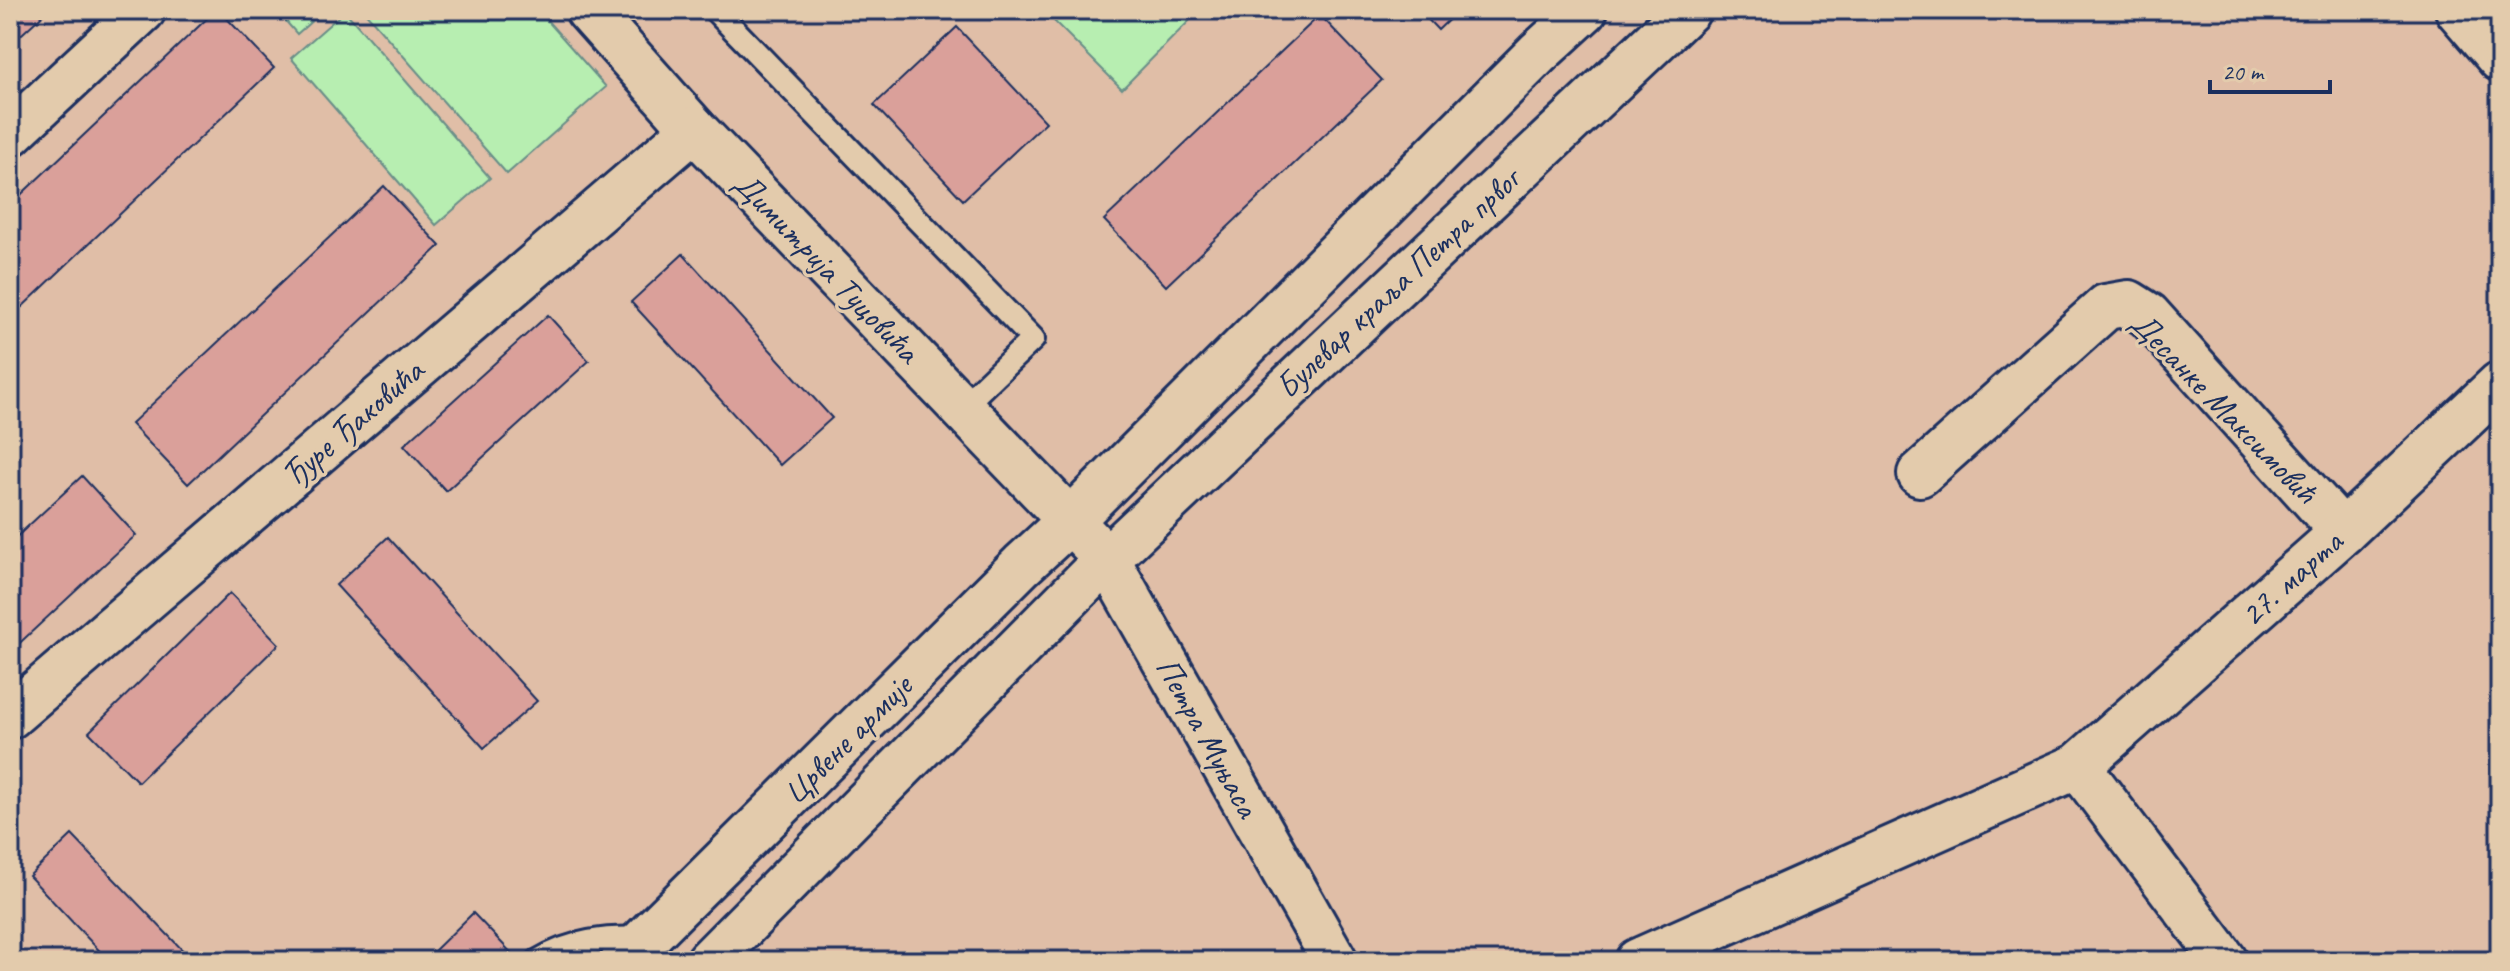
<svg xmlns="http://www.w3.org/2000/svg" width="2510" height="971" font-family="Caveat,sans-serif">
<rect width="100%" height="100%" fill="#e0bea7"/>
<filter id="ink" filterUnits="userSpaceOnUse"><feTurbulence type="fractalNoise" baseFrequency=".0125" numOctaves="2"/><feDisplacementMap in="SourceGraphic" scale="16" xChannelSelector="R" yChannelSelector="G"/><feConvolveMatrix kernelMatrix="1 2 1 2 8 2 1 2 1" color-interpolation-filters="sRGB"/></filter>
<g filter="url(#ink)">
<g fill="#b7eeb1" stroke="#698e88" stroke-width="2">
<polygon points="276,10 324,10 297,34"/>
<polygon points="363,10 538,10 606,87 507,174"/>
<polygon points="1043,10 1200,10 1122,89"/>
<polygon points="345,11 490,178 436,225 291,58"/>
</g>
<g fill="#daa09a" stroke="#1b2f5e" stroke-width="2">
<polygon points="10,10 48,10 10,45"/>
<polygon points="216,10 219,10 274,68 22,307 10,294 10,205"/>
<polygon points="1419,10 1459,10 1438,30"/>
<polygon points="1320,15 1382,80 1166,286 1104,220"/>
<polygon points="957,27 1046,122 963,200 874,105"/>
<polygon points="384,186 440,246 188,484 131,424"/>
<polygon points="683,254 832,418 780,465 631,302"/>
<polygon points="548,315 589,361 446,491 404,445"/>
<polygon points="82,476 136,535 10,652 10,543"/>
<polygon points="388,537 537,701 484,748 336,585"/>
<polygon points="230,593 279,644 138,782 89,732"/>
<polygon points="72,835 193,961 109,961 29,876"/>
<polygon points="473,913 519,961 434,961 429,956"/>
</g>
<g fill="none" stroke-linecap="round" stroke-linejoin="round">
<g stroke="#1b2f5e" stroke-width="28">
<g id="service">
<polyline points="715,10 1033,339 962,407"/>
<path d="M538 961C571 941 606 937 645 939"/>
</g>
</g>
<g stroke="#1b2f5e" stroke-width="50">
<g id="minor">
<polyline points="588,10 694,129 1107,559 1335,961"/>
<polyline points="2458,10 2500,59"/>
<polyline points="10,134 143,10"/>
<polyline points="1920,474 2106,307 2129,303 2148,315 2343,532"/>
<polyline points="10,716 694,129"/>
<polyline points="2078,766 2225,961"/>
<polyline points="1638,961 2078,766 2343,532 2500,384"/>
</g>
</g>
<g stroke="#1b2f5e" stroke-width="50">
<g id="secondary">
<polyline points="623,961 1022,565 1072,519 1538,53 1585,10"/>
<polyline points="709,961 1107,559 1688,10"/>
</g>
</g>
<use href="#service" stroke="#e3cbac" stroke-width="22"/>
<use href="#minor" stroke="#e3cbac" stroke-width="44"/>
<use href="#secondary" stroke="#e3cbac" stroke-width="44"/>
</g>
</g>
<g text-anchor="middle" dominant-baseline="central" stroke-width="7" stroke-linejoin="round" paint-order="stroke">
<g font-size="34" fill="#1b2f5e" stroke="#e3cbac">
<text transform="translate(827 267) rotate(46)">Димитрија Туцовића</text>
<text transform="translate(1397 283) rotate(-43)">Булевар краља Петра првог</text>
<text transform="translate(2224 407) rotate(46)">Десанке Максимовић</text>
<text transform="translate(352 423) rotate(-41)">Ђуре Ђаковића</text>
<text transform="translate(2291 578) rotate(-42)">27. марта</text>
<text transform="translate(1208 737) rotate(61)">Петра Муњаса</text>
<text transform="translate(847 739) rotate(-45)">Црвене армије</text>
</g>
</g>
<rect width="2510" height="971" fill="none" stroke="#e3cbac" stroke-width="40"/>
<rect x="20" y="20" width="2470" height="931" fill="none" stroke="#1b2f5e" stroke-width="3" filter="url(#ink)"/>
<path d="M2210 80v12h120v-12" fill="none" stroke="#1b2f5e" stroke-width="4"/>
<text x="2222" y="80" font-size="24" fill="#1b2f5e" stroke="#e3cbac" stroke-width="6" paint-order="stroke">20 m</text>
</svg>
